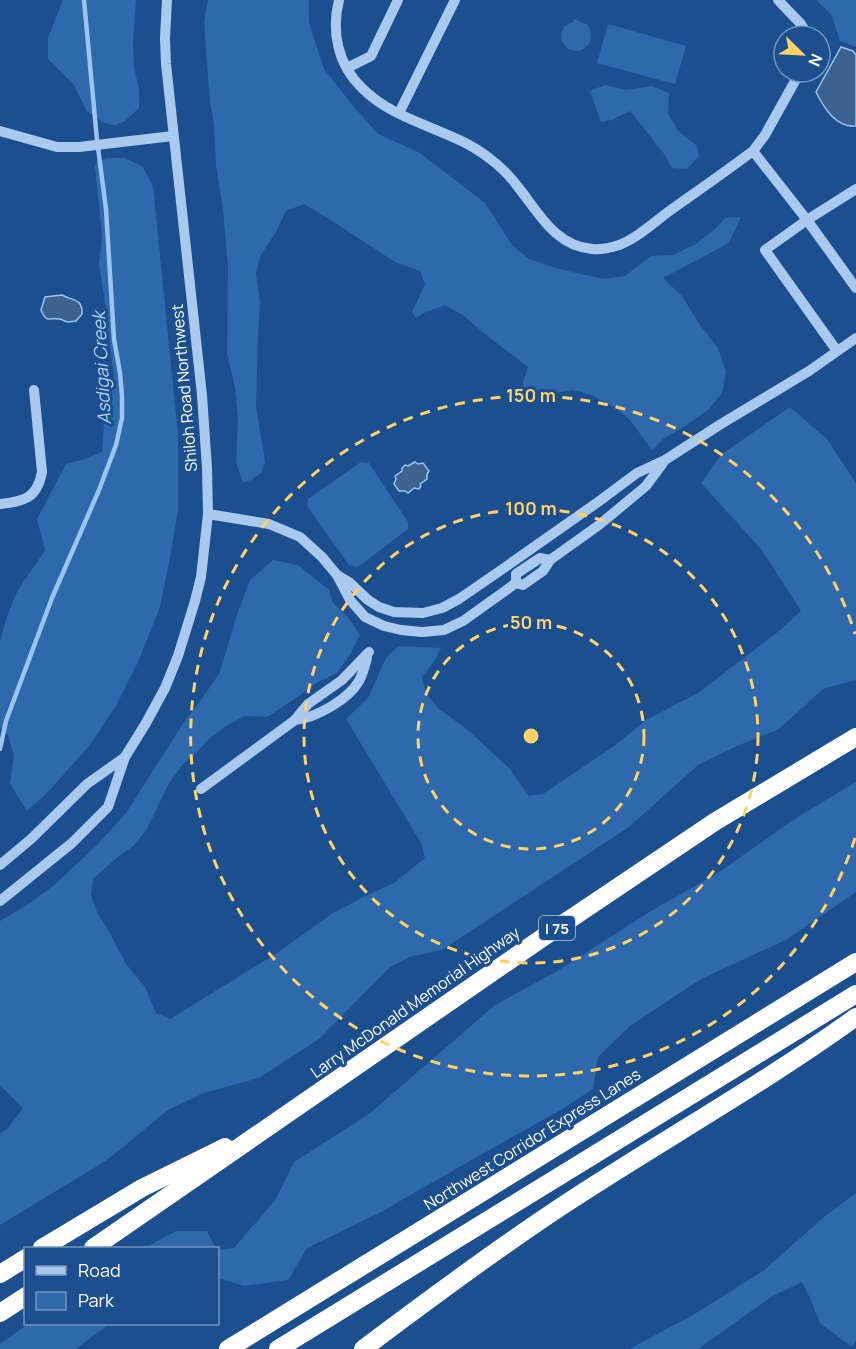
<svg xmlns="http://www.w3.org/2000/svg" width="856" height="1349" font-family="Manrope,sans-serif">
<rect width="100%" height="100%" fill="#1b4f8f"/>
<g fill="#2e69ad">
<polygon points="63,0 136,0 133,43 134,67 139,90 139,108 125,121 115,125 104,123 87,111 74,85 48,59 48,38"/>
<polygon points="208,0 309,0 309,23 324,69 354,107 378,134 420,153 485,203 512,245 529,259 559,269 603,279 625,276 651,256 673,255 696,244 716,228 725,218 741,217 729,243 663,278 682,296 700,325 718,348 726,372 722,393 708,410 681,429 663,439 652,450 630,420 616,408 591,395 573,390 527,398 521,388 528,367 486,335 463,315 445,305 426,312 416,318 412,312 425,285 420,271 395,262 329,219 304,204 286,211 276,232 261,255 256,273 260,303 258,332 256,406 265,462 261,473 251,480 243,483 236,461 238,418 235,387 227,354 228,269 223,209 216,165 214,124 210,103 204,22"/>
<polygon points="816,0 856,0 856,47 840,41 831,14"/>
<path d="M574 19 588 25C591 34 594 40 586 47 567 62 548 29 573 22Z"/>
<polygon points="608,24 686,46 675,84 597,63"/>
<polygon points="605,85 626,90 652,86 669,93 668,113 678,131 697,146 699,156 687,169 672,168 665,155 630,111 611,120 601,122 590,91"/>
<path d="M107 158H125L143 167 153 186 178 434V509L171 553 160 607 138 662 117 704 90 745 47 793 27 811 10 784 14 756 8 735 0 728V642C4 626 11 602 19 589 27 575 37 564 45 550L37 519 66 464 82 460 102 452 104 426 101 405 114 379 104 296 99 264 102 236 95 167 97 162Z"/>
<polygon points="790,407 827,439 856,483 856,680 823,689 779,729 737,746 698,765 629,827 442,950 409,957 390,967 319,1039 259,1078 204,1093 168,1110 107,1160 0,1225 0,1133 7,1129 23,1108 0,1085 0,921 24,907 53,886 96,846 126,813 184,722 198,704 219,674 237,615 250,580 273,560 298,565 329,590 333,603 348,617 360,635 351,653 336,674 316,683 299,696 267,717 245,716 226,726 210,738 195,754 182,765 168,785 146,831 132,847 119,856 93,879 91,895 97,912 110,933 126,964 145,987 156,1013 170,1019 277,953 330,915 363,897 394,883 425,858 421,843 346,719 368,698 386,658 398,646 441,648 435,660 422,677 426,693 438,708 469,731 510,769 529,796 543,794 614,746 646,720 698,693 779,631 801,611 761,549 701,483 722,454"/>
<polygon points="361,462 369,463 408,522 408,529 358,567 349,565 307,506 308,499"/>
<polygon points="856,782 856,892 786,940 701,979 630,1026 598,1057 593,1089 559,1111 475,1158 381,1212 307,1248 288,1280 244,1286 218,1278 218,1250 234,1248 276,1199 294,1162 369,1114 495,1005 559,970 651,911 718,873 793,820"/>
<polygon points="856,1193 856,1341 852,1347 820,1323 810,1298 802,1282 771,1297 698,1349 629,1349 693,1315 763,1271 824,1217"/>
<polygon points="176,1231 207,1231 216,1248 145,1248"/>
<polygon points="28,1324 109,1324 76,1349 0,1349 0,1344"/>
</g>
<g fill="#3c6290" stroke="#9cc4f0" stroke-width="1.5">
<path d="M841 47 853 51 856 55V126C836 128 824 108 816 92Z"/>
<path d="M62 295C72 301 83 298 82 314L76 321 68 322C67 322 60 319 60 319 48 317 47 324 41 310L45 297Z"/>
<polygon points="415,462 418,464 423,463 429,471 427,474 427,479 420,484 421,486 419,489 414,488 408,493 405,491 399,491 394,484 396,479 395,476 402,471 402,468 405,465 408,466"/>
</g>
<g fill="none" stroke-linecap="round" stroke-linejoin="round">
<polyline stroke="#9cc4f0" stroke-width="4.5" points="0,749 6,721 52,598 99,490 116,445 122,418 122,396 120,373 114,339 106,209 97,140 84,0"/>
<g stroke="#a9c9ee" stroke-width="10">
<path d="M339 0C331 32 338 65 362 88 396 123 451 128 489 158 500 166 510 176 518 187 539 213 555 246 592 249 601 250 610 248 619 245 637 238 652 224 668 212 696 192 725 172 753 151L765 135 800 72"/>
<polyline points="778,0 801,24 808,36"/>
<polyline points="347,68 371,56 398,0"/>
<polyline points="399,113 455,0"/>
<polyline points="0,131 57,147 79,147 173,136"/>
<polyline points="753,151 807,220 856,288"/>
<polyline points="837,351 765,250 807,220 856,189"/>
<path d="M0 504C24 501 37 499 42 472L34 390"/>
<polyline points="208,514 269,524 300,537 322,557 337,575 350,600 365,617 384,626 401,630 422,632 444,630 463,621 516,583 516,574 540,558 550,560 599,525 646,486 663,463"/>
<polyline points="337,575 349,582 368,600 379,607 394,612 423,613 442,608 459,599 504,568 598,502 637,473 665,460 721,424 809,371 856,338"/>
<polyline points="516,583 523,585 543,571 550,560"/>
<path d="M295 720C316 718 349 699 359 681 363 674 365 665 367 658"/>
<polyline points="201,789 295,720 308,704 342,680 369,652"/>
<polyline points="0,865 31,839 87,784 125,757"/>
<polyline points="0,901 72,843 108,807 125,757 146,723 165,688 178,656 195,601 201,577 208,514 207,468 202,395 166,64 165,38 167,0"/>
</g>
<g stroke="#fff" stroke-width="18">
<polyline points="42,1248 142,1188 225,1147"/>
<polyline points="93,1248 545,936 716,821 856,737"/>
<polyline points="0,1274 26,1258"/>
<polyline points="0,1313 26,1296"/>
<polyline points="228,1349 856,962"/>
<polyline points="278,1349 856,994"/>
<path d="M363 1349C428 1300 494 1251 562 1206 659 1142 762 1085 856 1017"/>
</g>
</g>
<g fill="none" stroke="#ffd166" stroke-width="3" stroke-dasharray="10 8">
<circle cx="531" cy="736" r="113"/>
<circle cx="531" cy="736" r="227"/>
<path d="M855 838A340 340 0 1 1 855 634"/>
</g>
<g text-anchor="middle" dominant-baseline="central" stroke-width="6" stroke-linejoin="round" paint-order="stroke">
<rect fill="#1b4f8f" stroke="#bbcadd" stroke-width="1.5" x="539" y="916" width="36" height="24" rx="4.5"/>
<g font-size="15" font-weight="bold" fill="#fff">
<text x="557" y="928">I 75</text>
</g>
<g font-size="16" fill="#fff" stroke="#1b4f8f">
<text transform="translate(184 388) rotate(-95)">Shiloh Road Northwest</text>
<text transform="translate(415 1002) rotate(-35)">Larry McDonald Memorial Highway</text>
<text transform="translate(532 1139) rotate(-32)">Northwest Corridor Express Lanes</text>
</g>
<g font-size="18" font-style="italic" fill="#b5d3f5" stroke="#1b4f8f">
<text transform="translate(101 368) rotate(-93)">Asdigai Creek</text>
</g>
</g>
<circle cx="531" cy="736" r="9" fill="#ffd166" stroke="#1b4f8f" stroke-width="3"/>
<g font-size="18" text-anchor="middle" font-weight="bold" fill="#ffd166" stroke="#1b4f8f" stroke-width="6" stroke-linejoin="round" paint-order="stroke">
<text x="531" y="402">150 m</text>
<text x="531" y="515">100 m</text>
<text x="531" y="629">50 m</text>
</g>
<rect x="24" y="1247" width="195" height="78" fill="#1b4f8f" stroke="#7695bc" stroke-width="1.5"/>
<rect x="36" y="1266" width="30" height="9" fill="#a9c9ee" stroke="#7695bc" stroke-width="1.5"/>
<text x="78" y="1277" font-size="18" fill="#ffffff">Road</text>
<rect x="36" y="1292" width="30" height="18" fill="#2e69ad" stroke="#7695bc" stroke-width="1.5"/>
<text x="78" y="1307" font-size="18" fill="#ffffff">Park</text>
<g transform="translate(802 54) rotate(114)"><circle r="28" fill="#1b4f8f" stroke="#7695bc" stroke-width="1.5"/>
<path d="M0-4.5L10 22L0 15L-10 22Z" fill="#ffd166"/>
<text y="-9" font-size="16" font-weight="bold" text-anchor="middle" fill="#ffffff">N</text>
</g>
</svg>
